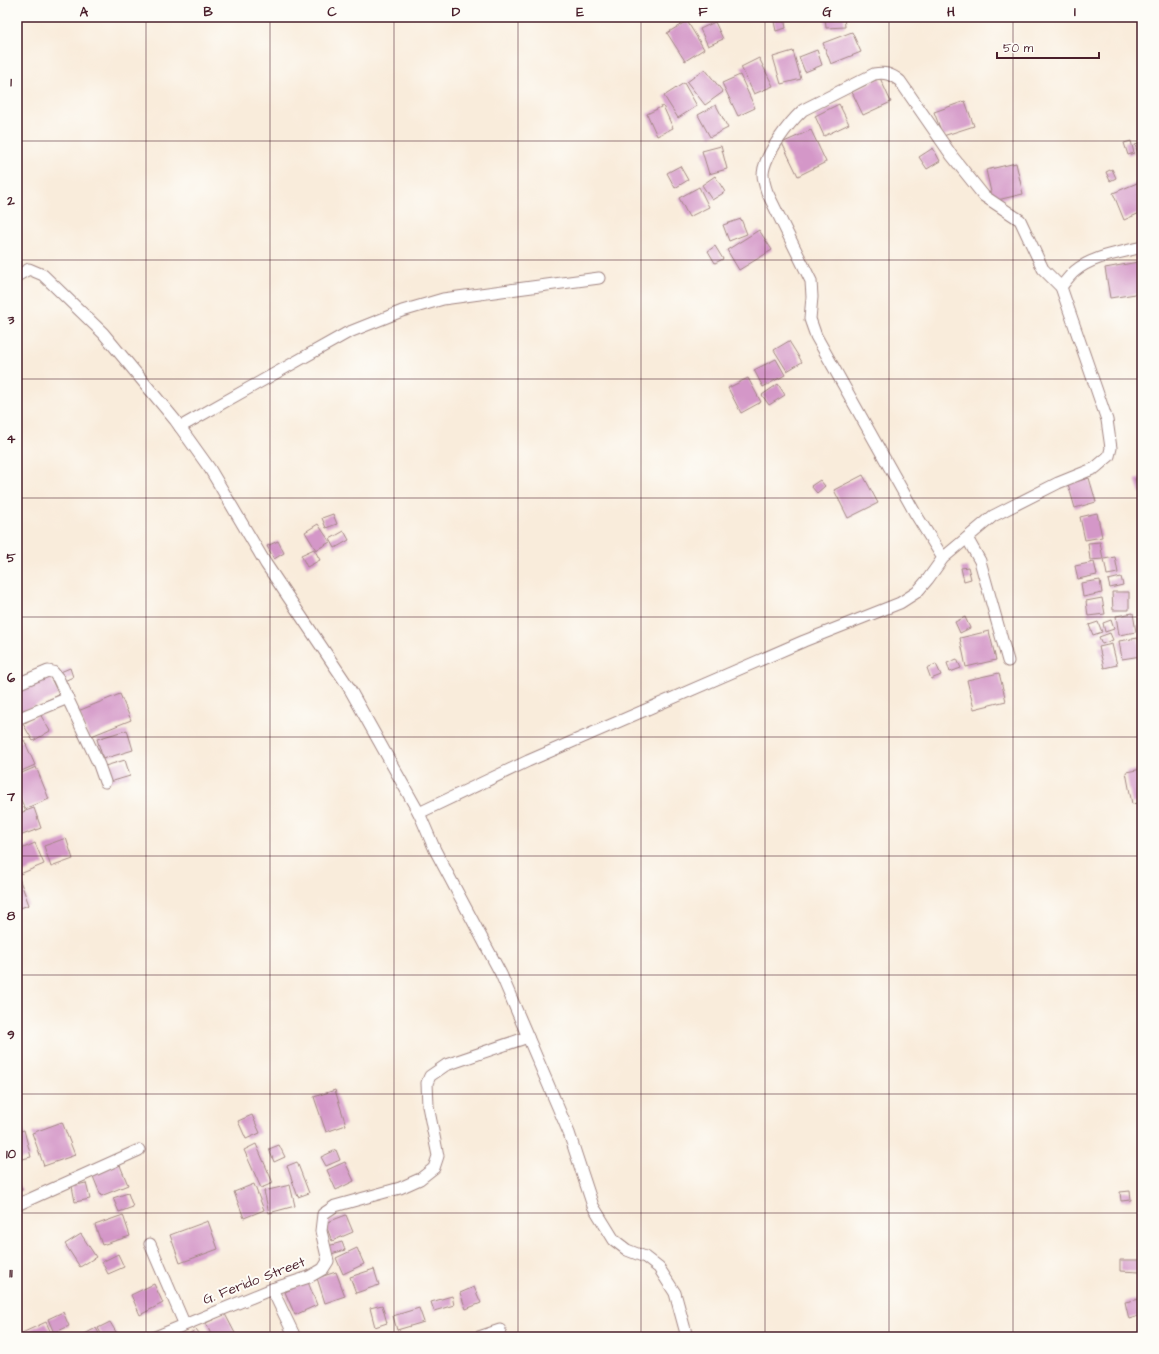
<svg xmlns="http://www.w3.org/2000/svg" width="1159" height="1354" font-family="'Architects Daughter',sans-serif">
<rect width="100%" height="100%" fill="#fdfcf7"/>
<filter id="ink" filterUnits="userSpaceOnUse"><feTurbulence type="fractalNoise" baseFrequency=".025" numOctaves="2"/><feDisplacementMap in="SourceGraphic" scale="8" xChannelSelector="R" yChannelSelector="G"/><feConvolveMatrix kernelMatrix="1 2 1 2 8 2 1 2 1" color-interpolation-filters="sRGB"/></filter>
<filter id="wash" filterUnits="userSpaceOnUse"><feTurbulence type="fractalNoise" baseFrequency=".012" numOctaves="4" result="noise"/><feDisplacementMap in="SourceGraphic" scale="16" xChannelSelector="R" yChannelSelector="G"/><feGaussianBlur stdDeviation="0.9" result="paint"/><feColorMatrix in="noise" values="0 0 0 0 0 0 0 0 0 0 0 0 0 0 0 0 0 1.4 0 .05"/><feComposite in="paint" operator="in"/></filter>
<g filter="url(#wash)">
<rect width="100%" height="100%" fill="#f9ecdb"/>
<g id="blocks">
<g fill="#d497c8">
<polygon points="773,17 784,17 786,28 776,31"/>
<polygon points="825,17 844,17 845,27 826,28"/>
<polygon points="687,21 704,49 685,61 667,33"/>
<polygon points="715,22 723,39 708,46 700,29"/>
<polygon points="852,32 861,52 831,64 823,43"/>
<polygon points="817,50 822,65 805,72 799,57"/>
<polygon points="793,51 801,79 781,84 773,57"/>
<polygon points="759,58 773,86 754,94 741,67"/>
<polygon points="705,69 723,92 705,105 687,82"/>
<polygon points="740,75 755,108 738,116 722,83"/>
<polygon points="880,78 891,102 863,115 852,92"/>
<polygon points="684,83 697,106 678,118 664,96"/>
<polygon points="965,101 974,126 943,136 934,112"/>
<polygon points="839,104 849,124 824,136 815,116"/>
<polygon points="716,105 728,128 710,137 698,115"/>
<polygon points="663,106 673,128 657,136 647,114"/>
<polygon points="811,130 826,162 798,176 782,143"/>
<polygon points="1131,141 1134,153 1128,155 1124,143"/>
<polygon points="1142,143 1142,165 1135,145"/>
<polygon points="721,146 727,169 709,174 702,151"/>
<polygon points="933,148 940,161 927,169 919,157"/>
<polygon points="1016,163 1023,194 993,201 986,170"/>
<polygon points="680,166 688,180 675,188 667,173"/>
<polygon points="1112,169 1116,178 1110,181 1106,172"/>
<polygon points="715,176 725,192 712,200 702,185"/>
<polygon points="1142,181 1142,212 1124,220 1113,193"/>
<polygon points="699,187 709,207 689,217 679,198"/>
<polygon points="741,219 747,234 729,241 723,225"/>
<polygon points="759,230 772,250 739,270 727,250"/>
<polygon points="715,246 723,259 715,263 708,251"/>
<polygon points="1138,262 1142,293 1110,298 1105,268"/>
<polygon points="789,341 802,362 787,371 774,350"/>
<polygon points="776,359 785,375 763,387 754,370"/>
<polygon points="748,378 761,402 741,413 728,388"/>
<polygon points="778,384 785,395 769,405 762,395"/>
<polygon points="863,475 878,503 848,518 834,490"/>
<polygon points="1142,477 1142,493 1140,493 1135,479"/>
<polygon points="1089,478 1096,502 1075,508 1068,484"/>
<polygon points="820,480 825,486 817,493 811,486"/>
<polygon points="1097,513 1102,537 1085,540 1080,517"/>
<polygon points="333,514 337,524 326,528 322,518"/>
<polygon points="318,524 330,542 316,550 305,532"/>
<polygon points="344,531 349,540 335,548 330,539"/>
<polygon points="278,541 284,553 274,559 267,546"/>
<polygon points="1100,542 1103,559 1090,560 1088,543"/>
<polygon points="314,549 320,560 307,567 301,555"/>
<polygon points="1115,557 1118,573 1107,575 1104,559"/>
<polygon points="1094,562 1097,575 1078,579 1075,566"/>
<polygon points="968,567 971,579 964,581 961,568"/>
<polygon points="1121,577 1123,585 1110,588 1108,580"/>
<polygon points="1100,580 1102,593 1083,597 1081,583"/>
<polygon points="1112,592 1129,592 1129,610 1113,610"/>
<polygon points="1102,598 1105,614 1088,616 1086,601"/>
<polygon points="1133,613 1136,632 1119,635 1116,616"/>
<polygon points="965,617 970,628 960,633 955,622"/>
<polygon points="1111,620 1114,629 1105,632 1103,623"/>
<polygon points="1098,622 1102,632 1093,635 1089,625"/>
<polygon points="989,631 996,660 966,667 960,638"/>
<polygon points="1110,633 1113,640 1102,644 1099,637"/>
<polygon points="1138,638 1141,656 1122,659 1119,641"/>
<polygon points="1112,644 1117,665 1104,668 1099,647"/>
<polygon points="957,659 961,668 950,672 947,663"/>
<polygon points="936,664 941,675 931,679 927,668"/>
<polygon points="70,668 73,677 62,682 58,673"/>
<polygon points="48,672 59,695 17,714 17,687"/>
<polygon points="999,673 1006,701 974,709 967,680"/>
<polygon points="120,694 131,720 89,737 78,711"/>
<polygon points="40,714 50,731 33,741 23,724"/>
<polygon points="127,730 133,750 103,759 97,739"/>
<polygon points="24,740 35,765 17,773 17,743"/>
<polygon points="125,760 130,776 110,782 105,766"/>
<polygon points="36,767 49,799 25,809 17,791 17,775"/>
<polygon points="1142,769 1142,802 1132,804 1126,772"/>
<polygon points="34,808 41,828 17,837 17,814"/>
<polygon points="66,838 73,859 51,867 44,846"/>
<polygon points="35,843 44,864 20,874 17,867 17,851"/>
<polygon points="17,878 19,878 29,905 17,909"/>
<polygon points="335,1090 346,1125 326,1132 314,1097"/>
<polygon points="252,1115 260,1133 246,1139 238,1121"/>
<polygon points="62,1122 75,1155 44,1166 32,1133"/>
<polygon points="24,1130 31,1157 18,1160 17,1132"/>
<polygon points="256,1144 273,1183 261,1188 244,1150"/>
<polygon points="279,1145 285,1157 274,1162 269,1149"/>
<polygon points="336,1150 340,1160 326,1166 321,1157"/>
<polygon points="297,1162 309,1193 298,1197 287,1166"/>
<polygon points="345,1162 354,1181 336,1190 327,1170"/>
<polygon points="119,1163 128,1185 101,1196 92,1174"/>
<polygon points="17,1179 22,1190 17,1192"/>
<polygon points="86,1183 90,1199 75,1202 72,1186"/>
<polygon points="254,1184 264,1210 244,1218 234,1192"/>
<polygon points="290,1185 295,1206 269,1213 264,1191"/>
<polygon points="1130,1191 1131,1200 1121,1201 1120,1192"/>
<polygon points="128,1193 133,1207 119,1212 113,1198"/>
<polygon points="123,1215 130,1236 102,1245 95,1225"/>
<polygon points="346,1215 353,1232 332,1241 325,1223"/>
<polygon points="208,1221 218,1249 180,1263 170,1235"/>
<polygon points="81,1234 96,1257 80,1267 65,1244"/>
<polygon points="342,1242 345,1250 331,1254 328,1246"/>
<polygon points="357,1248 364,1264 343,1274 336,1258"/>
<polygon points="118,1254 124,1267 108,1274 102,1262"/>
<polygon points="1120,1260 1140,1260 1140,1272 1120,1271"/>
<polygon points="374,1269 379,1285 356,1293 350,1277"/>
<polygon points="336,1272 345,1296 325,1303 317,1278"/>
<polygon points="308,1282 317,1305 295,1315 285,1292"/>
<polygon points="154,1284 163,1303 140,1315 131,1295"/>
<polygon points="474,1287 481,1303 466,1309 460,1293"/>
<polygon points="452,1296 454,1305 434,1311 431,1302"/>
<polygon points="1140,1299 1142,1315 1129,1319 1125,1302"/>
<polygon points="382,1305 387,1323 375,1327 370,1308"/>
<polygon points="419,1308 424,1322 397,1330 393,1316"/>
<polygon points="63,1312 69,1326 54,1333 48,1319"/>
<polygon points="225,1314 237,1337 212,1337 206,1323"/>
<polygon points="46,1322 53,1337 24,1337 22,1333"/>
<polygon points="110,1322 119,1337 103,1337 98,1328"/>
<polygon points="96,1328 101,1337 79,1337"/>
<polygon points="196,1329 202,1337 185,1337"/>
</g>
</g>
</g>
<g filter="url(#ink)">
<use href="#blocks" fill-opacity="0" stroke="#a28683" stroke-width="1"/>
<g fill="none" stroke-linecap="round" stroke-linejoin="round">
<g stroke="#a28683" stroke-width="13">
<g id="minor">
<polyline points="17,276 29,269 43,275 103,333 175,420 210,469 266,564 348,686 419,813 435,850 501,974 569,1133 593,1206 614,1240 627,1250 645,1257 659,1268 675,1293 687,1337"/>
<path d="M1061 287C1065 282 1070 275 1075 271 1093 256 1120 253 1142 247"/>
<polyline points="180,427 347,333 402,311 443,299 599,278"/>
<polyline points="967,538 980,561 1008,661"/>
<polyline points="17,684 48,671 53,672 58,678 99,765 105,782"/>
<polyline points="17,719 68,698"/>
<path d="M419 813 528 761 804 641 900 603 917 592 928 579 943 558 993 516 1058 483 1095 468 1109 456 1111 448 1107 420 1061 287 1043 269 1020 220 984 196 952 156 900 81C891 74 885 72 874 74L803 110C789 123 764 155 763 174 763 180 765 186 767 192L811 281 812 297 810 319 816 336 915 513 943 558"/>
<polyline points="17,1205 139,1150"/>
<polyline points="150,1244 184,1323"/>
<polyline points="272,1289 295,1337"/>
<polyline points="155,1337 272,1289 309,1277 323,1269 328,1261 321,1231 323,1214 335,1206 400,1188 420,1179 434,1168 438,1156 428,1106 427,1083 430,1076 446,1065 528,1037"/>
<polyline points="479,1337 500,1330"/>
</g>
</g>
<use href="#minor" stroke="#fff" stroke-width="11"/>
</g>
</g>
<path fill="none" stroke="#4a1f2b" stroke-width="1" stroke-opacity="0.55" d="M146 17V1337M270 17V1337M394 17V1337M518 17V1337M641 17V1337M765 17V1337M889 17V1337M1013 17V1337M17 141H1142M17 260H1142M17 379H1142M17 498H1142M17 617H1142M17 737H1142M17 856H1142M17 975H1142M17 1094H1142M17 1213H1142"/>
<g text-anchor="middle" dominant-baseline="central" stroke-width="4" stroke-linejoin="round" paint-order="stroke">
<g font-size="14" fill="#4a1f2b" stroke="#fdfcf7">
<text transform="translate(254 1281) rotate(-21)">G. Ferido Street</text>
</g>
</g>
<rect width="1159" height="1354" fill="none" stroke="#fdfcf7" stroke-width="44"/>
<path d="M997 52v6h102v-6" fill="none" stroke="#4a1f2b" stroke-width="2"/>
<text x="1003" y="52" font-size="12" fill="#4a1f2b" stroke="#fdfcf7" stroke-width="3" paint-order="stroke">50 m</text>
<rect x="22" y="22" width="1115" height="1310" fill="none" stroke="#4a1f2b" stroke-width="1.5"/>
<g font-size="13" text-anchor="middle" font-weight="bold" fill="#4a1f2b">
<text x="84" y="16">A</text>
<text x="208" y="16">B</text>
<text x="332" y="16">C</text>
<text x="456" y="16">D</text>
<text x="580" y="16">E</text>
<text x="703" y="16">F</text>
<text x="827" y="16">G</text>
<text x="951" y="16">H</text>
<text x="1075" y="16">I</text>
<text x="11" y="86">1</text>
<text x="11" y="205">2</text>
<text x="11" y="324">3</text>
<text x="11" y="443">4</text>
<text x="11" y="562">5</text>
<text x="11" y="682">6</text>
<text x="11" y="801">7</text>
<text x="11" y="920">8</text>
<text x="11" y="1039">9</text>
<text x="11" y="1158">10</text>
<text x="11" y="1277">11</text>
</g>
</svg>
